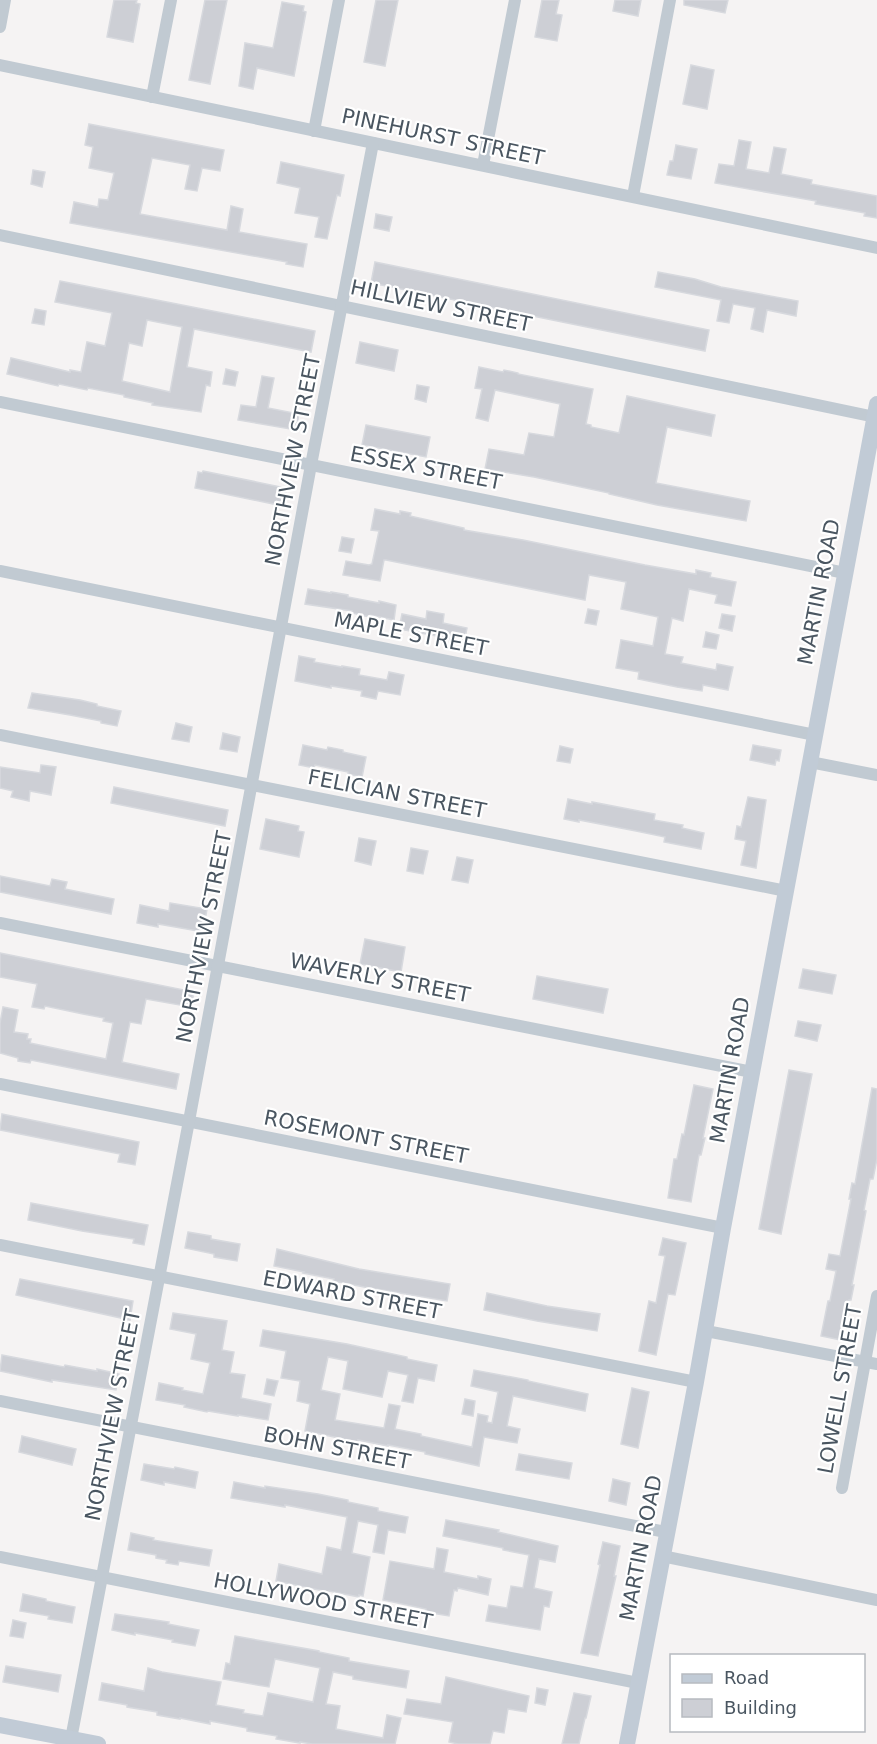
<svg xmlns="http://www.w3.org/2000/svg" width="877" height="1744" font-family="'DejaVu Sans',sans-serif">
<rect width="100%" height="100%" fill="#f5f3f3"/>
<g fill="#cdcfd5" stroke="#d7d9de" stroke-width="1.5" fill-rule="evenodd">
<polygon points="114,0 137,0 136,3 140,4 133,42 107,37"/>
<polygon points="205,0 227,0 210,84 189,80"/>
<polygon points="376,0 398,0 385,66 364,62"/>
<polygon points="542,0 559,0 556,14 562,15 557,41 535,37"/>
<polygon points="615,0 641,0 638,16 613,11"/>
<polygon points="684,0 728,0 725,13 684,5"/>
<polygon points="282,2 304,6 303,11 306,12 294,76 257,68 253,89 239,86 245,43 273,48"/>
<polygon points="691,65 714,70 707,109 683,104"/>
<polygon points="89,124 224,150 220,171 202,168 197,191 185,189 190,165 152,158 140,214 227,230 231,206 243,209 239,232 307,244 303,267 286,264 287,262 70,223 74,202 98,207 99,199 108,200 114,173 89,168 93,147 85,145"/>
<polygon points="739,140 751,142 746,169 769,173 774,147 786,149 781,174 812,180 811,184 877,196 877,218 864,216 865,213 815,204 816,201 715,183 719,164 734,166"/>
<polygon points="676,145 697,149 691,179 667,175 670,161 673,161"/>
<polygon points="281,162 344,175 340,196 337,195 327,239 315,237 319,217 295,213 300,188 277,183"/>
<polygon points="33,170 45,172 42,187 31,184"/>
<polygon points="376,214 392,217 389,231 374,228"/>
<polygon points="375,262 709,330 705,351 371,283"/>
<polygon points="658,272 695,279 721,287 798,301 796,316 767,310 763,332 751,329 755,308 733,304 729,323 717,321 721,300 655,287"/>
<path d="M60 281 315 331 311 352 194 329 187 367 212 372 210 386 206 385 201 412 152 405 153 403 124 397V395L88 388 87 390 59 384 58 386 7 374 11 358 70 372V370L81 372 87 342 105 346 112 313 55 302ZM147 320 182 327 170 392 122 381 129 343 142 346Z"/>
<polygon points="35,309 46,311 44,325 32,323"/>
<polygon points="360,342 398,350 394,371 356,363"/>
<polygon points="479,367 503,372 504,370 518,373 518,374 593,389 586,424 591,425 591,427 619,433 627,396 715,415 711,436 667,427 656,483 750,501 746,521 657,505 609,494 609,493 534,477 485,469 489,449 524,455 529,433 554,437 560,404 495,390 488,421 476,418 482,389 475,388"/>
<polygon points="226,369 238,372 235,386 223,384"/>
<polygon points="262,376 274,378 268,408 299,414 296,430 238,420 241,405 256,407"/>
<polygon points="417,385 429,387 426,402 415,399"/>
<polygon points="366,425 430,437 426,457 362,445"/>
<polygon points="203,471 281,487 281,490 286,491 283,506 195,488 198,472 202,473"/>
<polygon points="375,509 400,514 400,511 411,513 410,516 464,528 464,530 523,540 645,565 696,574 696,570 711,573 710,577 736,582 731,606 715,603 717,595 689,589 683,621 672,618 665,654 683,657 681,663 716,670 717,664 733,667 728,690 703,685 702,691 677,687 638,679 639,672 616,668 621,640 653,646 658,617 621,609 626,582 589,575 585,600 386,560 384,560 380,581 343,575 346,561 369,565 372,564 379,531 371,530"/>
<polygon points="342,537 354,539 351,553 339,551"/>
<polygon points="308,589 331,593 331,592 348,595 348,597 379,603 379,601 396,605 394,620 370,615 369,617 352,613 352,611 305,604"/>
<polygon points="588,609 599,611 596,625 585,623"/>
<polygon points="427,611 444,614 443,623 467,628 464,643 447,639 447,638 399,629 402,614 426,619"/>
<polygon points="722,614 735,616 732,631 719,628"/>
<polygon points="706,632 719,635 716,649 703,647"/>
<polygon points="299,656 315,659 314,662 342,667 342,666 360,669 359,675 387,680 389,672 404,675 400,695 378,691 376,699 361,696 362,691 331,686 331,688 295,681"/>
<polygon points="32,693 80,700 97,704 97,706 121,711 117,726 101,723 101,721 70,715 28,708"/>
<polygon points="176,723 192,727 189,742 172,739"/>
<polygon points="223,733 240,737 237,752 220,749"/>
<polygon points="303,745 327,750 328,747 343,750 343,752 366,757 362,777 348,774 348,772 315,765 314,768 299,765"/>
<polygon points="753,745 781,750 779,761 776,760 775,765 750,760"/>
<polygon points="560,746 573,749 570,763 557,761"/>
<polygon points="41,765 56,767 51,795 30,791 29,801 11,797 13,791 0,788 0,767 40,773"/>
<polygon points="114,787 228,810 225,826 111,803"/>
<polygon points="748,797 766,800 756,868 741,865 746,841 735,839 737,826 741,827"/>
<polygon points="568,799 592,804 592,802 655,814 654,820 683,825 682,828 704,833 701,849 664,842 665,837 636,831 579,820 579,822 564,819"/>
<polygon points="266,819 299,826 298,831 304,832 299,857 260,849"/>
<polygon points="359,838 376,841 371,865 355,861"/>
<polygon points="411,848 428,851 423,874 407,871"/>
<polygon points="457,857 473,860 468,883 452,880"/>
<polygon points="0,876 50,886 52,879 67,882 65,889 114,899 111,914 0,892"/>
<polygon points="170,903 207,909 203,932 158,924 158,927 137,923 140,905 169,911"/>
<polygon points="365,939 405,947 401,972 360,964"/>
<polygon points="0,953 194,992 191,1007 146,999 141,1024 130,1022 122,1062 179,1074 176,1089 31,1060 30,1063 18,1061 18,1058 0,1053 0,1023 3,1007 18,1010 14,1032 28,1034 27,1039 31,1039 30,1043 106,1059 113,1023 103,1021 104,1018 83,1014 45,1006 44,1009 32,1007 37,984 0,977"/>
<polygon points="803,969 836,975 832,994 799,988"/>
<polygon points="537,976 608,989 603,1013 533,999"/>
<polygon points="798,1021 821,1025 817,1041 795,1036"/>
<polygon points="789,1070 812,1074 781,1234 759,1229"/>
<polygon points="694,1085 713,1089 703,1138 705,1138 701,1155 699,1155 691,1202 668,1198 674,1159 677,1159 682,1134 684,1135"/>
<polygon points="872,1088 877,1089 877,1159 873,1179 870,1179 864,1210 866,1211 852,1285 854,1285 851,1300 849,1300 841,1340 821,1336 828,1301 830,1301 836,1271 826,1269 829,1254 840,1256 851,1199 849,1199 852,1183 855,1184"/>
<polygon points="2,1114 139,1142 135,1165 118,1162 120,1154 0,1130"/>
<polygon points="31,1203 148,1225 144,1245 133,1243 134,1239 82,1231 28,1220"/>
<polygon points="188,1232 211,1236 211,1239 240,1244 237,1261 214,1257 214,1254 185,1248"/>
<polygon points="663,1238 686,1243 675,1295 668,1294 656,1355 639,1351 649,1301 656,1303 665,1256 659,1255"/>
<polygon points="277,1249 359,1269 450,1284 447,1301 364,1287 333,1281 334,1279 303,1273 304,1272 274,1266"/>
<polygon points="20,1279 133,1301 130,1320 16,1295"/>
<polygon points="487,1293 547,1306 600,1314 597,1331 537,1321 484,1310"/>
<polygon points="173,1313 227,1321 222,1350 234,1352 230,1373 245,1375 241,1398 271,1404 268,1420 238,1415 238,1416 208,1411 207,1412 184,1407 185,1405 156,1400 159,1383 183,1388 182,1390 203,1394 210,1363 191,1359 196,1334 170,1329"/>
<polygon points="263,1330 347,1344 407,1357 407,1359 437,1365 434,1381 418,1378 413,1403 402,1401 408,1375 388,1371 382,1397 343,1389 348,1361 328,1357 321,1390 340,1394 335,1420 384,1428 389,1404 400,1406 395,1429 421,1434 421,1436 472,1447 478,1414 488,1416 487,1422 492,1423 498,1392 471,1386 474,1370 528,1380 528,1381 588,1394 585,1411 513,1396 507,1426 520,1429 517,1443 484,1437 479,1466 425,1454 425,1452 388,1445 388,1446 358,1440 358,1442 305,1431 310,1404 297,1401 300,1381 281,1378 286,1351 260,1346"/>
<polygon points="2,1355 64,1367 65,1365 97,1371 97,1369 119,1374 116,1390 52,1380 52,1382 0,1371"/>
<polygon points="267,1379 278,1381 274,1396 264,1394"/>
<polygon points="632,1388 649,1392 638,1448 621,1444"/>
<polygon points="465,1399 475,1401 473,1416 462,1414"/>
<polygon points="22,1436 76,1449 72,1465 19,1452"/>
<polygon points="519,1454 572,1463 569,1479 516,1470"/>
<polygon points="144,1464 174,1469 175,1467 198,1472 195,1488 164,1482 164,1485 141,1480"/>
<polygon points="613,1479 630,1483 626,1505 609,1501"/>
<polygon points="234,1482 265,1488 265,1486 318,1494 348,1500 348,1502 378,1508 378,1511 408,1517 405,1533 388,1530 384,1554 373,1552 378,1525 358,1521 352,1553 370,1557 363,1596 359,1595 359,1597 329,1591 328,1592 276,1581 279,1564 322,1574 327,1547 341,1550 347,1517 285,1505 285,1507 231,1498"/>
<polygon points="446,1520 499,1530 498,1532 558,1546 555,1562 539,1559 534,1588 552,1592 549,1607 544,1606 540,1630 486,1621 489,1605 507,1608 511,1586 523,1588 529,1555 503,1550 503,1548 443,1536"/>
<polygon points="131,1533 154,1538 153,1540 212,1550 209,1566 179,1561 178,1565 166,1563 167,1560 156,1558 156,1555 128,1550"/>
<polygon points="603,1542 620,1546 614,1576 616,1576 598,1656 581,1653 600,1565 598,1564"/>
<polygon points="437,1548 448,1550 444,1572 478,1579 478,1576 491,1579 488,1595 458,1588 457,1591 454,1590 449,1616 426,1612 426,1609 383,1600 390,1561 434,1569"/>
<polygon points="23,1594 46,1599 46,1601 75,1607 72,1623 48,1619 49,1616 20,1611"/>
<polygon points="115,1614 169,1622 168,1624 199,1630 195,1646 172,1642 173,1640 135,1633 135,1635 112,1630"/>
<polygon points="13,1620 26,1623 23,1638 10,1636"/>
<polygon points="235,1636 319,1651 319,1652 349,1658 349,1661 409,1671 406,1688 353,1679 353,1676 333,1672 326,1704 340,1706 336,1729 383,1738 387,1715 401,1718 395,1744 312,1744 300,1742 300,1743 276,1739 277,1736 247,1731 247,1728 210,1721 210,1724 180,1718 180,1719 157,1715 157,1712 127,1707 127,1705 99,1700 102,1683 144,1691 148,1668 162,1672 221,1682 216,1705 244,1710 243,1713 263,1716 268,1693 313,1702 320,1668 275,1659 269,1687 223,1679 226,1663 230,1664"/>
<polygon points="6,1666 61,1675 58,1692 3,1682"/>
<polygon points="446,1677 529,1696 526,1712 508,1709 504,1733 493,1731 490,1744 458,1744 449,1742 453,1722 404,1714 407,1699 441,1704"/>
<polygon points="537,1688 548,1690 545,1705 535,1703"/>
<polygon points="574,1693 591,1696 586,1718 585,1718 579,1744 562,1744"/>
</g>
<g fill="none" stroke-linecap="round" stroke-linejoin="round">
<g stroke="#c1cad2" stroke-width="12">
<polyline points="0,27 5,0"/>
<polyline points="0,65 877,248"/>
<polyline points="152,97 171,0"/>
<polyline points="314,131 339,0"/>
<polyline points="483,165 515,0"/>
<polyline points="633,196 670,0"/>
<polyline points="0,235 875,417"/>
<polyline points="0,402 845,573"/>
<polyline points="0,571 815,735"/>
<polyline points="0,735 786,891"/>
<polyline points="810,762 877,775"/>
<polyline points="0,923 752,1072"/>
<polyline points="0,1084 723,1228"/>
<polyline points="0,1245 696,1382"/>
<polyline points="706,1331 877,1364"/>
<polyline points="0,1401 666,1532"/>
<polyline points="842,1488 877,1296"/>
<polyline points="662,1556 877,1600"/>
<polyline points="0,1557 638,1683"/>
<polyline points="71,1739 189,1121 311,465 373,143"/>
</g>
<g stroke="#c1cbd6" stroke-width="16">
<polyline points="0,1725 98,1744"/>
<polyline points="627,1744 696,1382 723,1228 877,404"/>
</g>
</g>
<g text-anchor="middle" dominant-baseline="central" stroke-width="4.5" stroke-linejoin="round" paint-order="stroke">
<g font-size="21" fill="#4a5661" stroke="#fff">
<text transform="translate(443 137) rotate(12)">PINEHURST STREET</text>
<text transform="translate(441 306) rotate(12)">HILLVIEW STREET</text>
<text transform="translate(293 460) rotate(-79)">NORTHVIEW STREET</text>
<text transform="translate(426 468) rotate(11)">ESSEX STREET</text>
<text transform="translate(819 592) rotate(-79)">MARTIN ROAD</text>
<text transform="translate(411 634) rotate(11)">MAPLE STREET</text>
<text transform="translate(397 794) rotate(11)">FELICIAN STREET</text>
<text transform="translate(204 937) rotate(-79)">NORTHVIEW STREET</text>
<text transform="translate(380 978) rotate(11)">WAVERLY STREET</text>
<text transform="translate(730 1070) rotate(-80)">MARTIN ROAD</text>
<text transform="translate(366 1137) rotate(11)">ROSEMONT STREET</text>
<text transform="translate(352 1295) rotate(11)">EDWARD STREET</text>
<text transform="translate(840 1389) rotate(-80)">LOWELL STREET</text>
<text transform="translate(113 1415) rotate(-79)">NORTHVIEW STREET</text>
<text transform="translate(337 1448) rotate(11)">BOHN STREET</text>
<text transform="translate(641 1548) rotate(-79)">MARTIN ROAD</text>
<text transform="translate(323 1601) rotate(11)">HOLLYWOOD STREET</text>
</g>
</g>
<rect x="670" y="1654" width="195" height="78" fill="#ffffff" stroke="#b7bbc0" stroke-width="1.5"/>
<rect x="682" y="1674" width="30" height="9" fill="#c1cbd6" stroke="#b7bbc0" stroke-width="1.5"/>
<text x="724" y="1684" font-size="18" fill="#4a5661">Road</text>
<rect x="682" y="1699" width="30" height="18" fill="#cdcfd5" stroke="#b7bbc0" stroke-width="1.5"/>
<text x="724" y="1714" font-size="18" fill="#4a5661">Building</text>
</svg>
